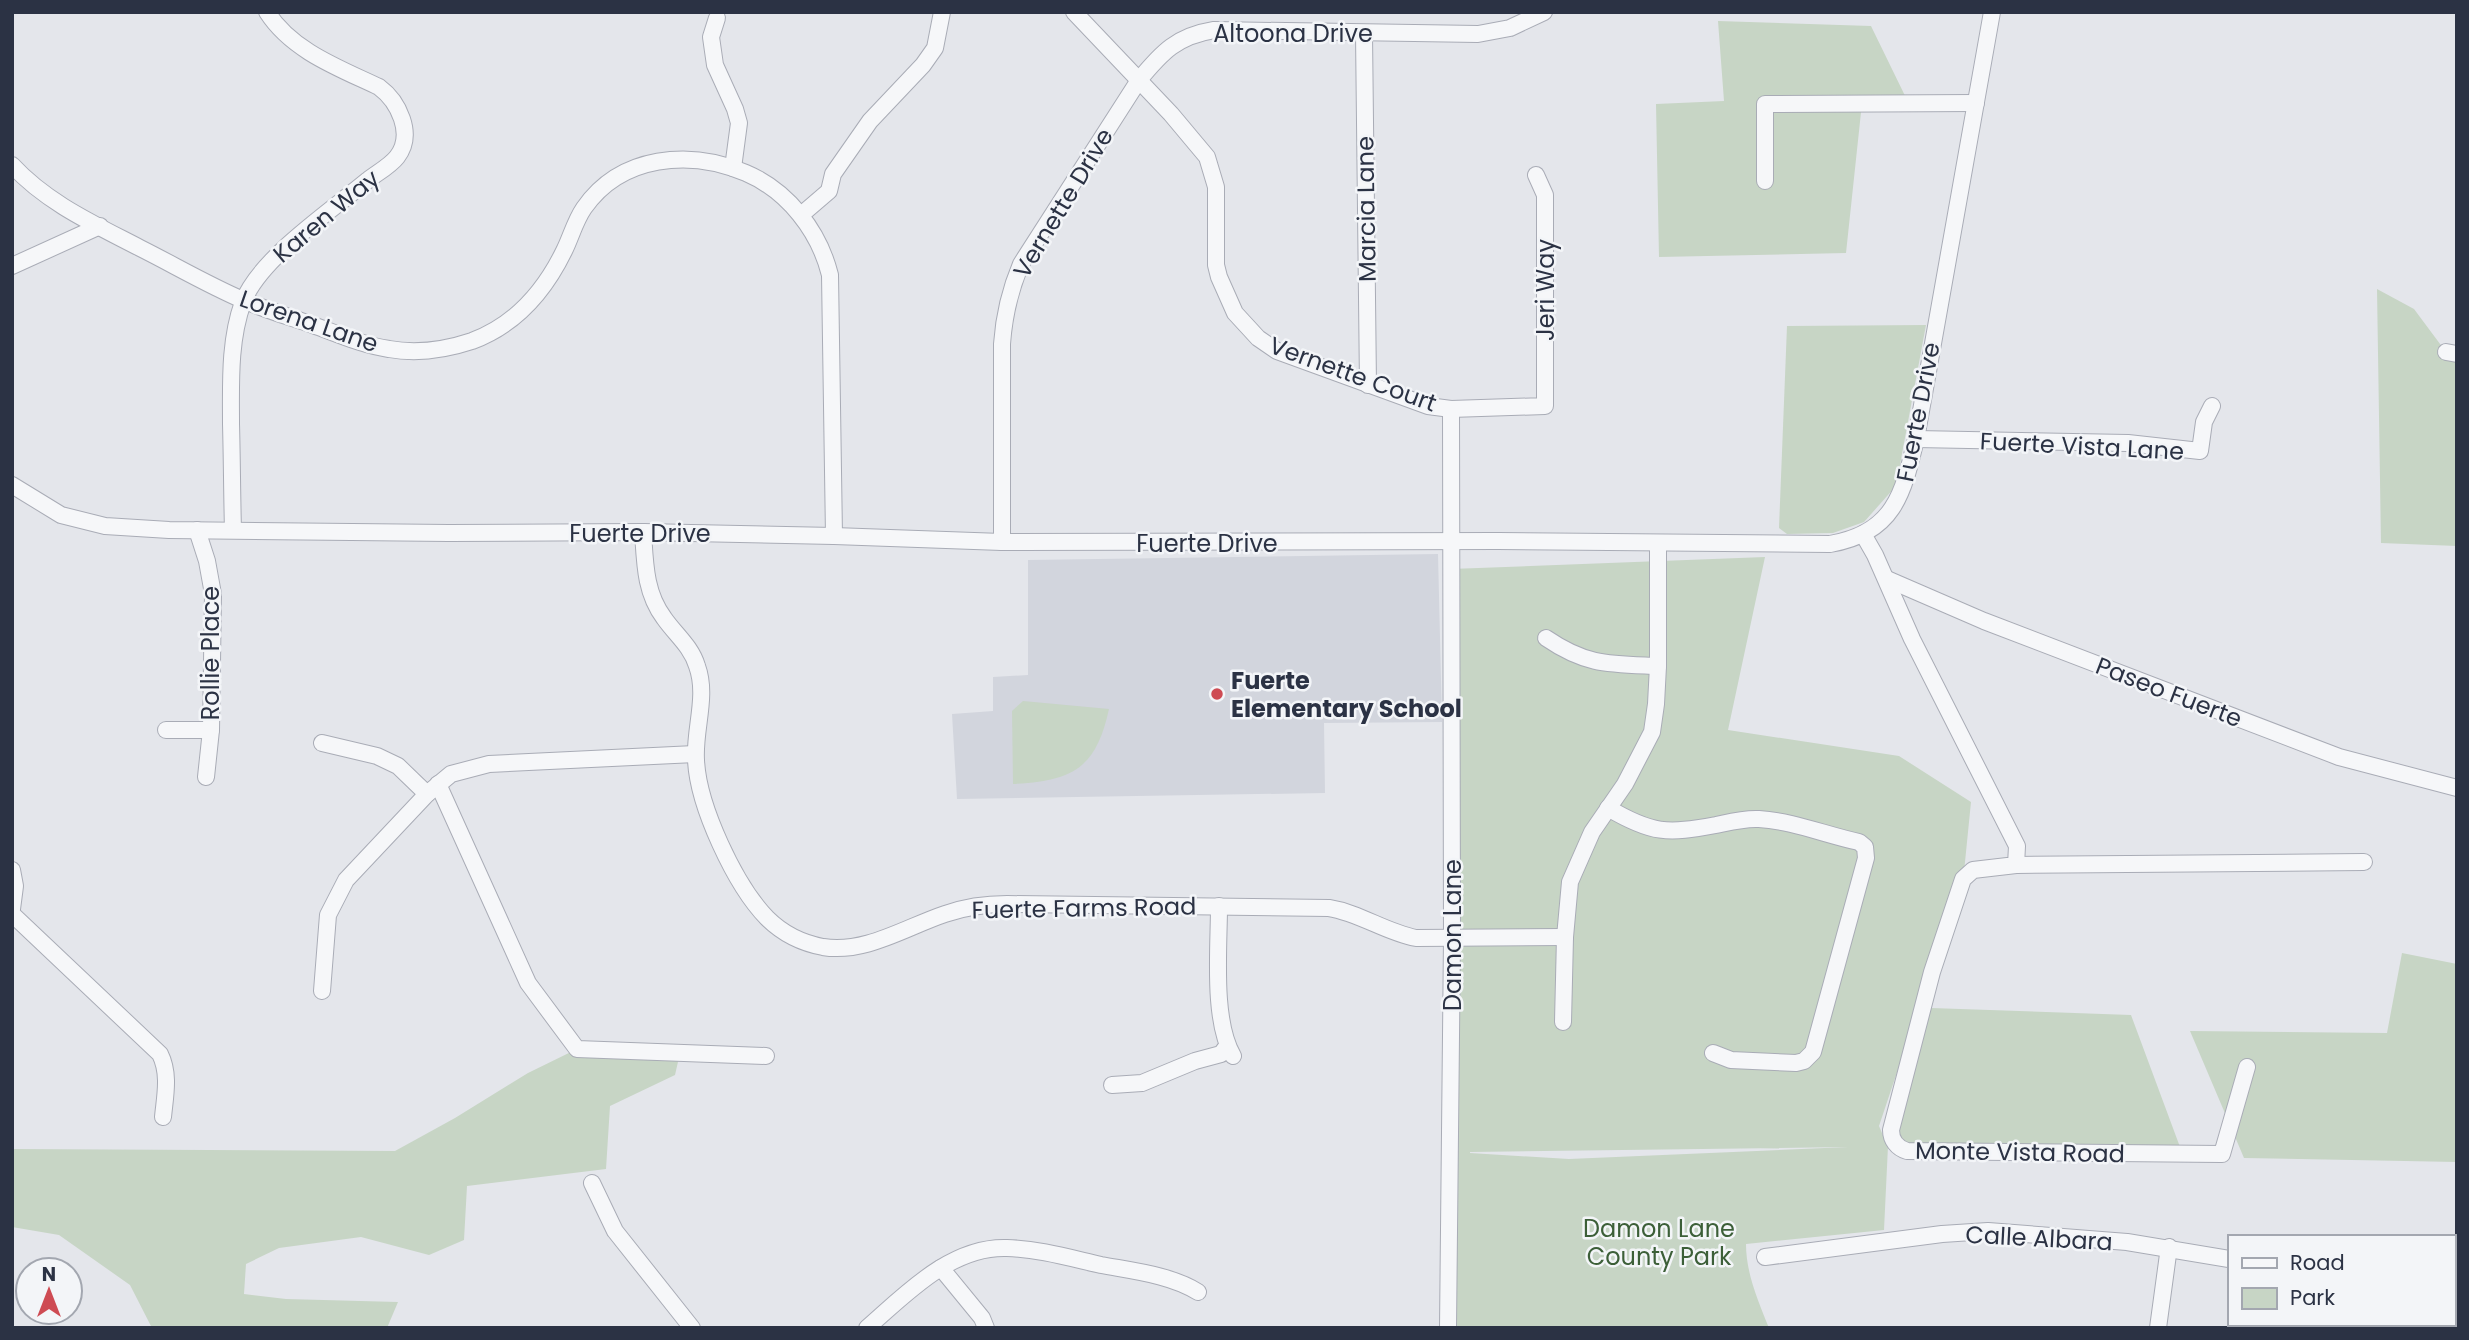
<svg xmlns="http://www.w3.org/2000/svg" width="2469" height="1340" font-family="Poppins,sans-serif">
<rect width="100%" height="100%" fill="#e4e6eb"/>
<polygon fill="#d2d5dd" points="1438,554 1442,722 1324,723 1325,793 957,799 952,714 993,711 993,677 1028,675 1028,560"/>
<g fill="#c7d5c5" fill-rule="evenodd">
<polygon points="1718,21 1871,26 1909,104 1862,103 1846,253 1659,257 1656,104 1724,101"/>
<polygon points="2377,289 2414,309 2446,352 2457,354 2457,546 2381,543"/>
<polygon points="1926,325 1896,486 1864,522 1833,533 1787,534 1779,528 1787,326"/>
<path d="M1765 557 1728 730 1899 756 1971 802 1964 872 1879 1126 1887 1145 1931 1008 2131 1015 2180 1147 1888 1146 1884 1230 1746 1244C1746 1273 1758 1301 1769 1328H1452L1451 569ZM1848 1147 1569 1159 1470 1153V1152Z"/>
<path d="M1023 701 1109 709C1096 769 1072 781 1013 784L1012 711Z"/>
<polygon points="2402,953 2457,964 2457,1162 2244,1158 2190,1031 2387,1033"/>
<polygon points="577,1049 680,1053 675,1075 610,1106 606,1169 467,1186 464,1240 429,1255 361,1237 279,1248 246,1264 244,1294 286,1299 398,1302 387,1328 152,1328 130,1285 59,1235 12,1227 12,1149 395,1151 455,1118 528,1073"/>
</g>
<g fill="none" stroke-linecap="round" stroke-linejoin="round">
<g stroke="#a9acb6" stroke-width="18">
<g id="minor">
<polyline points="1074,12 1171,114 1207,157 1216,187 1216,265 1219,277 1235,313 1258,338 1277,351 1428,406 1451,409 1545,406 1545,195 1536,175"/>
<polyline points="717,18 711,37 715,65 735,109 739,123 733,168"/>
<polyline points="1364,34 1368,385"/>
<path d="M12 165C47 203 94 224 140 248 174 265 208 285 243 300 266 310 290 317 313 325 338 334 362 345 389 349 417 354 445 350 472 341 515 325 544 292 564 251 571 237 575 221 584 208 621 155 690 149 746 173 788 191 819 231 830 275L834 536"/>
<polyline points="1765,181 1765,104 1976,103"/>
<polyline points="801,215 829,191 833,174 870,121 923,65 935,48 942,12"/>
<polyline points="12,266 100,226"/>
<polyline points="2446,352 2457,354"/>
<polyline points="1916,439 2128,443 2200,451 2204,422 2212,406"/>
<path d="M12 485 61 515 105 526 169 530 449 533 643 532 834 536 1002 542 1498 541 1830 544C1894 533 1903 494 1916 439L1992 12"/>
<polyline points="197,530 207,561 213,594 211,730 206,777"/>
<path d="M233 530C232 495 232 459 231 424 231 383 229 341 243 302 260 258 331 211 368 180 377 173 390 166 397 157 415 134 398 101 379 87 339 68 292 51 267 12"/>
<path d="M643 532C645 563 645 593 664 618 675 634 691 646 697 666 708 696 694 729 696 760 698 806 735 885 767 918 782 933 802 943 823 947 865 954 906 927 945 914 965 907 986 904 1007 904L1329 908C1360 913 1385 932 1416 938L1565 937"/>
<path d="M1863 534 1875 555 1912 639 2017 846 2016 865 1973 870 1963 879 1932 972 1891 1130C1891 1140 1897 1148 1907 1151L2222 1154 2247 1067"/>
<path d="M1002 542V344C1004 315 1010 290 1021 264L1139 80C1162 52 1177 36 1214 30L1478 34 1510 28 1544 12"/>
<polyline points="1887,579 1984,621 2339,757 2457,788"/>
<path d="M1546 638C1587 666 1610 664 1658 666"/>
<polyline points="166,730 211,730"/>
<polyline points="322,743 377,756 398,766 427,794"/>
<polyline points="438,784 528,983 577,1049 766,1056"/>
<path d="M1608 808C1652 834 1667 834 1716 825 1730 822 1745 818 1759 819 1793 821 1826 835 1859 842L1865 847 1866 858 1813 1052 1804 1061 1796 1063 1731 1060 1713 1053"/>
<polyline points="2016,865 2364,862"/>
<polyline points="12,870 15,886 12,909"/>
<path d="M1219 906C1219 948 1212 1020 1233 1056"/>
<path d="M12 914 160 1054C170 1074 165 1096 163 1117"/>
<polyline points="322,991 328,915 346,880 427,794 451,774 489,764 695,754"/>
<polyline points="1563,1022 1565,937 1570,882 1592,832 1625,784 1652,732 1656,704 1658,666 1658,543"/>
<polyline points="1112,1085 1142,1083 1195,1061 1221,1054 1227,1046"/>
<polyline points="592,1183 615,1231 692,1328"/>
<polyline points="1765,1257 1942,1234 1988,1231 2127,1242 2229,1259"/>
<polyline points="941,1268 982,1318 986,1328"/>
<polyline points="2453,1282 2457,1281"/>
<path d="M867 1328C906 1294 951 1246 1007 1248 1039 1249 1070 1258 1101 1265 1133 1271 1171 1275 1198 1292"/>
<polyline points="1448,1328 1452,938 1451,409"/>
<polyline points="2158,1328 2169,1247"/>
</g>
</g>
<use href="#minor" stroke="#f6f7f9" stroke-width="16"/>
</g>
<circle fill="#ce4b53" stroke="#f3f5f8" stroke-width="2.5" cx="1217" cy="694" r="7"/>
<g text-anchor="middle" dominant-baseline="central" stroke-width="5" stroke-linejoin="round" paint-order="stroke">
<g font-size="24" fill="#2b3244" stroke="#f3f5f8">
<text x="1293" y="33">Altoona Drive</text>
<text transform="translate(1063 203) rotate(-59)">Vernette Drive</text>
<text transform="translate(1366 209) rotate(-91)">Marcia Lane</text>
<text transform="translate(326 216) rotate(-40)">Karen Way</text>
<text transform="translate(1545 290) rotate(-90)">Jeri Way</text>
<text transform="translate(309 321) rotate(19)">Lorena Lane</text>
<text transform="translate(1353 374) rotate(20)">Vernette Court</text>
<text transform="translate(1918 412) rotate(-79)">Fuerte Drive</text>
<text transform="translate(2082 446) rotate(3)">Fuerte Vista Lane</text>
<text x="640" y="533">Fuerte Drive</text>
<text x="1207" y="543">Fuerte Drive</text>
<text transform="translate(210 653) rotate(-90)">Rollie Place</text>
<text transform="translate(2169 692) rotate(21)">Paseo Fuerte</text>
<text transform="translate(1084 908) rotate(-1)">Fuerte Farms Road</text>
<text transform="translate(1452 935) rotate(-90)">Damon Lane</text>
<text transform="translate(2020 1152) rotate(1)">Monte Vista Road</text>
<text transform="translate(2039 1238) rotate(3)">Calle Albara</text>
</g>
<g font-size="24" font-weight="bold" fill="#2b3244" stroke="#f3f5f8" text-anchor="start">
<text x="1231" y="680">Fuerte<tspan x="1231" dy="28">Elementary School</tspan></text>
</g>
<g font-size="24" fill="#3c5f38" stroke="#f3f5f8">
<text x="1659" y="1228">Damon Lane<tspan x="1659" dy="28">County Park</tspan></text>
</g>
</g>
<rect width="2469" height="1340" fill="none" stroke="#2b3244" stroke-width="28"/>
<rect x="2228" y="1235" width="228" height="91" fill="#f3f5f8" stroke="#a3a7b0" stroke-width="2"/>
<rect x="2242" y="1258" width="35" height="10" fill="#f6f7f9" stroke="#a3a7b0" stroke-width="2"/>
<text x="2290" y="1270" font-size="21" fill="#2b3244">Road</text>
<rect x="2242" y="1288" width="35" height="21" fill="#c7d5c5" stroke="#a3a7b0" stroke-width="2"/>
<text x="2290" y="1305" font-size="21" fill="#2b3244">Park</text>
<g transform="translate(49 1291)"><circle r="33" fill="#f3f5f8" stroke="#a3a7b0" stroke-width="2"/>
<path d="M0-5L12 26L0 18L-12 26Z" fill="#ce4b53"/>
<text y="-10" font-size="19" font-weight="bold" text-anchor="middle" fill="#2b3244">N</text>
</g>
</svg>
